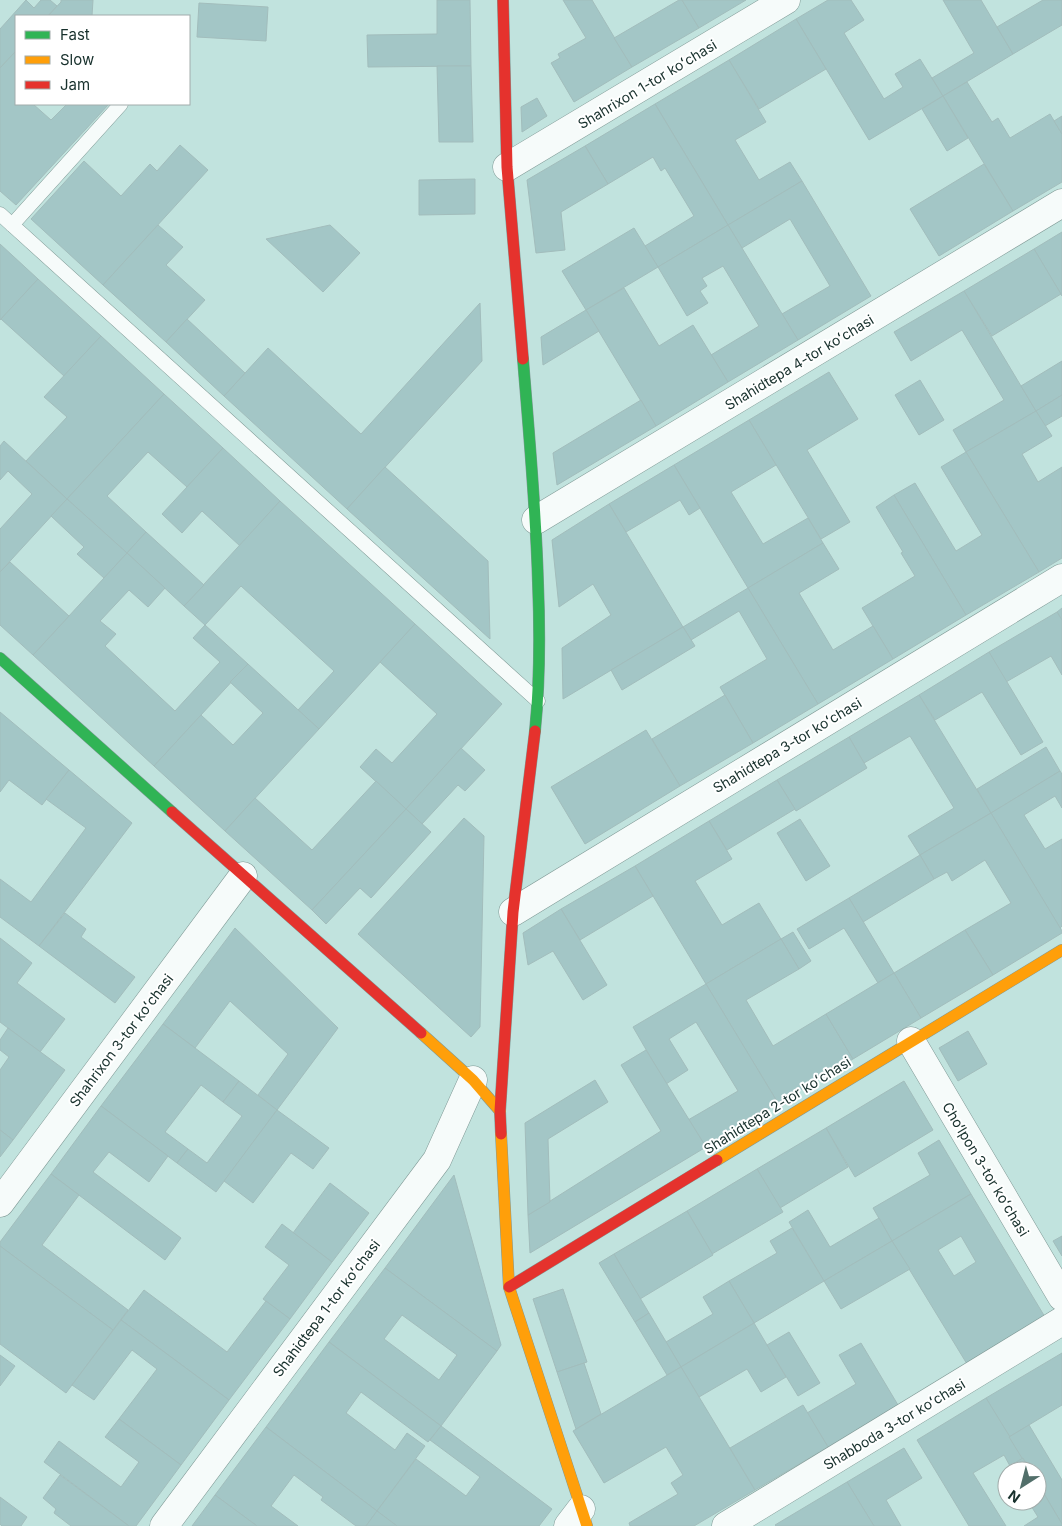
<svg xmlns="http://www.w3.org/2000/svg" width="1062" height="1526" font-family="Inter,sans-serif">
<rect width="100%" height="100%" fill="#c1e3de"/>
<g fill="#a3c6c6" stroke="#a2bdbc" fill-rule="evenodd">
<polygon points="26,0 34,8 41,0 50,0 57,6 48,16 16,16 16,51 0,68 0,29"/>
<polygon points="61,0 93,0 92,16 48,16 61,2"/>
<polygon points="437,0 470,0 471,66 368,67 367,35 437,34"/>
<polygon points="563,0 592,0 632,67 574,102 551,63 560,58 558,54 586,38"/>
<polygon points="679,0 682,0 699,28 632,67 614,38"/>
<polygon points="682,0 746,0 699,28"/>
<polygon points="828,0 851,0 864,20 844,33 884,99 903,87 895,74 920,59 943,96 869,140 796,19"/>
<polygon points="943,0 981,0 1013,54 943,96 932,78 974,53"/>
<polygon points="1043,0 1062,0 1062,25 1013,54 997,27"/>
<polygon points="199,3 268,7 266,41 197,37"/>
<polygon points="796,19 826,69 759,109 729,60"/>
<polygon points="16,51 16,104 33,104 51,120 67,104 109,104 16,205 0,191 0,68"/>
<polygon points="729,60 766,122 735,140 759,180 790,162 802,181 728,225 655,104"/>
<polygon points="437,66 471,66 473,142 439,142"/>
<polygon points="967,82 992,122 998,118 1010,138 1050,114 1062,134 1062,182 1013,211 943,96"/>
<polygon points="943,96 968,138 947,151 922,109"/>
<polygon points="537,98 547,116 522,132 521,107"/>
<polygon points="655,104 728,225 658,267 645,246 694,216 665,168 661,171 653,157 608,184 585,146"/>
<polygon points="1062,116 1062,134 1054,121"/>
<polygon points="180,145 208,170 103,285 31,219 84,161 121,196 150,164 157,171"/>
<polygon points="585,146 608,184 561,212 565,250 536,253 527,180"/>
<polygon points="984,164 1013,211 939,256 910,209"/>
<polygon points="475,179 475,214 419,215 419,180"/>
<polygon points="802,181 871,296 798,340 782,314 830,286 790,219 742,248 728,225"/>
<polygon points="158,225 183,247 166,265 205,300 166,342 103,285"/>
<polygon points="330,225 360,253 323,292 266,239"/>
<polygon points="728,225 798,340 728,382 711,355 759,326 723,266 702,278 707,286 700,291 708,303 687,316 658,267"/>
<polygon points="634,228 658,267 586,310 562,271"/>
<polygon points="1062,232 1062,296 1034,249"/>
<polygon points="0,244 38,279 0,320"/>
<polygon points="1034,249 1061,294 992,336 964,291"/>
<polygon points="38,279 101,336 64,376 1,319"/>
<polygon points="624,288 659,346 693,325 728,382 656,426 586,310"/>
<polygon points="964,291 1036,411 966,452 953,430 1004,400 962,330 911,361 894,332"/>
<polygon points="480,303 482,361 347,509 224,396 268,348 361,434"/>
<polygon points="586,310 599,331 543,365 541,337"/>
<polygon points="187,319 245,373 224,396 166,342"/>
<polygon points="101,336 164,394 67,499 26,461 67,417 44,397"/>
<polygon points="1062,361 1062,395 1036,411 1021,386"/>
<polygon points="829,372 858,419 807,450 850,522 821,539 749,420"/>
<polygon points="920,380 944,420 919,435 895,395"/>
<polygon points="164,394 223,448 187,487 148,452 107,496 146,532 127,553 67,499"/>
<polygon points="1062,395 1062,416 1045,426 1036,411"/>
<polygon points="641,400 656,426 557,485 553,453"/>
<polygon points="1036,411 1052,436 1022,454 1038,482 1062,467 1062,558 1039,572 966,452"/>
<polygon points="749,420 776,465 731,492 763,544 808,518 823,543 748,588 674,465"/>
<polygon points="4,441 67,499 0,572 0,529 32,494 8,471 0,480 0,446"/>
<polygon points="223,448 280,501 240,546 202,511 182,533 162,514"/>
<polygon points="966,452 1039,572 966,615 894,495 915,483 956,551 982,535 941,467"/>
<polygon points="674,465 700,508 689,515 680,500 626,532 609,504"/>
<polygon points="385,467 488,561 490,639 347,509"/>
<polygon points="894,495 966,615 893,659 862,608 915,576 901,553 903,552 876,507"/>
<polygon points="67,499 127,553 104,578 77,554 84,547 51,516"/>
<polygon points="280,501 415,624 319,729 298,710 334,671 241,586 205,625 184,606"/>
<polygon points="609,504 683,627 563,699 562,648 611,615 593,584 559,607 552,540"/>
<polygon points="146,532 204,585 184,606 127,553"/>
<polygon points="823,543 839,569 799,593 833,650 873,626 893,659 818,704 748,588"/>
<polygon points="127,553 165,588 148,607 129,590 100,621 116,634 105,646 175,711 220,662 193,638 205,625 248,664 154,766 33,655"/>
<polygon points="10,562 69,616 33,655 0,625 0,572"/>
<polygon points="748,588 818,704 753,743 720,687 767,659 739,611 691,640 683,627"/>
<polygon points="1062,608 1062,620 1057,612"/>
<polygon points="1057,612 1062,620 1062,675 1051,656 1006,682 989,652"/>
<polygon points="415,624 502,704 406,809 360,767 376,749 392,763 437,714 380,662"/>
<polygon points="683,627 695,646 622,690 611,670"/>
<polygon points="989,652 1043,742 1021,755 982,692 935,720 919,695"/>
<polygon points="248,664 319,729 225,831 154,766 201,715 233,745 263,713 230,682"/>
<polygon points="725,695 753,743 680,786 652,739"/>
<polygon points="919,695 991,813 920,855 908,836 954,808 910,736 864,763 849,737"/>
<polygon points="0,712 69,770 42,805 9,780 0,792"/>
<polygon points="646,730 680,786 585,844 551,787"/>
<polygon points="849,737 867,768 796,811 777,780"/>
<polygon points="1046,747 1060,771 991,813 977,789"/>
<polygon points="461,748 485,770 465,791 458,785 422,824 406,809"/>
<polygon points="69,770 132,823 39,946 0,917 0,879 31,902 86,828 46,799"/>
<polygon points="1060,771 1062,774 1062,808 1055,796 1024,815 1045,849 1062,839 1062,926 1060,928 991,813"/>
<polygon points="777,780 795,809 727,850 709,821"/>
<polygon points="376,781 406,809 312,910 225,831 255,798 312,850"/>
<polygon points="406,809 431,832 371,898 360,888 326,924 312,910"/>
<polygon points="991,813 1062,931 1062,933 993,975 965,930 1011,903 985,860 952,881 947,872 934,879 920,855"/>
<polygon points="464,818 484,836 480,1027 471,1037 358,934"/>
<polygon points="800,819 830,866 806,881 777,833"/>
<polygon points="709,821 732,859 695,881 722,925 759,903 781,939 706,984 635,866"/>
<polygon points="920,855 934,879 863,922 849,898"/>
<polygon points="635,866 653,896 580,940 561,909"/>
<polygon points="849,898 894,973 878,983 844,928 809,949 797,929"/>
<polygon points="561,909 607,985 583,1000 553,951 528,965 523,933"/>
<polygon points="65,913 86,929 81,937 135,977 115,1003 39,946"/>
<polygon points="235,928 338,1028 277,1110 258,1095 288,1054 230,1001 195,1048 163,1024"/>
<polygon points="965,930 993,975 921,1018 894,973"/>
<polygon points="793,932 811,961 799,969 781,939"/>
<polygon points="0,938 32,963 17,983 65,1019 40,1052 0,1022"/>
<polygon points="781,939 799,969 746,1000 773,1046 826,1014 853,1059 778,1103 706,984"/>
<polygon points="894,973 921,1018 853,1059 826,1014"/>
<polygon points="706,984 778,1103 706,1147 688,1120 738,1091 696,1022 669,1039 688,1070 666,1084 633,1027"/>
<polygon points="163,1024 239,1081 223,1102 201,1085 165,1132 188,1149 177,1163 101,1106"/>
<polygon points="8,1028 65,1070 13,1140 0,1130 0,1070 9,1057 0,1050 0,1040"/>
<polygon points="968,1031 987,1064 958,1081 939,1048"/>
<polygon points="646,1050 706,1147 530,1253 528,1215 661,1131 621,1065"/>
<polygon points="595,1080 608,1102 548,1139 550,1202 528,1215 525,1123"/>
<polygon points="239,1081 277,1110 216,1192 177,1163 188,1149 207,1163 242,1116 223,1102"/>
<polygon points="904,1081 933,1130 855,1177 826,1128"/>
<polygon points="101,1106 168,1156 149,1182 109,1152 93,1172 181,1238 165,1260 51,1174"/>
<polygon points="277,1110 329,1148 313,1169 291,1153 253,1203 224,1181"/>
<polygon points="826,1128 848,1167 780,1208 757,1169"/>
<polygon points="0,1130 13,1140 0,1157"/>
<polygon points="939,1140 971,1194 892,1241 873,1208 930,1175 918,1153"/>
<polygon points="757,1169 783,1212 712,1254 687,1211"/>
<polygon points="51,1174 79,1195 42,1245 128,1310 113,1330 0,1246 0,1242"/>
<polygon points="454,1175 501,1345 497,1351 385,1268"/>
<polygon points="330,1183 369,1213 332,1262 293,1233"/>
<path d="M971 1194 1045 1317 967 1364 892 1241ZM961 1236 976 1262 954 1276 938 1250Z"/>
<polygon points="808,1210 830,1247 879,1218 892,1241 824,1281 789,1222"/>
<polygon points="687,1211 713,1255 640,1299 614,1254"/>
<polygon points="282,1224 332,1262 290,1319 263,1299 289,1265 265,1247"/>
<polygon points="792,1228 824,1281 754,1323 729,1281 777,1253 770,1241"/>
<polygon points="1062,1236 1062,1256 1053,1241"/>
<polygon points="892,1241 910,1269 841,1309 824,1281"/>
<polygon points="0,1246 113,1330 66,1393 0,1344"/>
<polygon points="614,1254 649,1313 635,1322 599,1263"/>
<path d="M385 1268 497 1351 441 1426 329 1342ZM402 1315 457 1355 439 1380 384 1339Z"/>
<polygon points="729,1281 754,1323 681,1367 666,1342 713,1314 703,1297"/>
<polygon points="563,1289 587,1362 557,1372 533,1299"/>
<polygon points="144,1290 227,1352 266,1301 290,1319 229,1400 121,1320"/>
<polygon points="649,1313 681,1367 667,1375 635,1322"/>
<polygon points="121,1320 229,1400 181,1465 119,1419 157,1369 132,1350 94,1400 72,1385"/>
<polygon points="754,1323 786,1377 761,1392 747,1369 699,1397 681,1367"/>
<polygon points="789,1332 820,1383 798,1396 767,1345"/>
<polygon points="329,1342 441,1426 428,1442 361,1392 346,1413 395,1450 407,1433 425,1446 377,1511 266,1427"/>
<polygon points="861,1343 898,1405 828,1447 807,1413 856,1384 839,1355"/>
<polygon points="1062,1353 1062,1405 1009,1437 986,1398"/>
<polygon points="0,1355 15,1366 0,1386"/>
<polygon points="584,1363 601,1414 576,1429 557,1372"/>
<polygon points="681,1367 755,1490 694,1526 630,1526 629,1523 678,1494 671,1483 683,1475 666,1447 604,1483 573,1431"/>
<polygon points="986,1398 1023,1458 1010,1466 1004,1455 973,1473 1006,1526 969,1526 917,1440"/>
<polygon points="803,1405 828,1447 755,1490 730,1448"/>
<polygon points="119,1419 181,1465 136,1526 129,1526 44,1462 59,1441 121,1487 139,1462 105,1437"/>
<polygon points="1029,1425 1062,1480 1062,1524 1037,1482 1037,1471 1030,1471 1009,1437"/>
<polygon points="441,1426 552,1509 539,1526 397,1526 377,1511 416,1459 466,1496 480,1477 430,1440"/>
<polygon points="266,1427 377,1511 366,1526 356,1526 321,1500 323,1497 294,1475 271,1506 298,1526 257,1526 215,1495"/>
<polygon points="904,1448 922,1478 886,1500 901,1526 874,1526 847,1482"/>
<polygon points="1023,1458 1030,1471 1010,1471 1008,1467"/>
<polygon points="60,1475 129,1526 71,1526 54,1513 56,1509 43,1498"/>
<polygon points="847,1482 874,1526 776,1526 775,1525"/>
<polygon points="1037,1482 1062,1524 1062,1526 1024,1526 1038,1517 1028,1501 1037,1501"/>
<polygon points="215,1495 257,1526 192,1526"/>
<polygon points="0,1497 27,1517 21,1526 2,1526 0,1524"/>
<polygon points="377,1511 397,1526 366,1526"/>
</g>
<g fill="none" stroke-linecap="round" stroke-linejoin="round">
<g stroke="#809a96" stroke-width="15">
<g id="lane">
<polyline points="0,214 538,701"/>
<polyline points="12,225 121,104"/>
</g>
</g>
<g stroke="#809a96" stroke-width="29">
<g id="street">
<polyline points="507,167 786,0"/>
<polyline points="536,520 1062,203"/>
<polyline points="513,912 1062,578"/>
<polyline points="911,1041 1062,1297"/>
<polyline points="0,1203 243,876"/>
<polyline points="164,1526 437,1160 473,1080"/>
<polyline points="568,1526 581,1509"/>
<polyline points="726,1526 1062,1321"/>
</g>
</g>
<g stroke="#809a96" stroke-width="12">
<g id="fast">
<path d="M523 359C529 434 536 508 538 583 540 632 540 681 535 731"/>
<polyline points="0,658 172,812"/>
</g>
</g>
<g stroke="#809a96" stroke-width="12">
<g id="slow">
<polyline points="421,1033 473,1080 500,1111"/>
<polyline points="501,1134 509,1287 587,1526"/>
<polyline points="717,1160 1062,950"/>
</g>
</g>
<g stroke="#809a96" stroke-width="12">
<g id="jam">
<polyline points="503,0 507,167 523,359"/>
<polyline points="172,812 421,1033"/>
<polyline points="501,1134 500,1111 513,912 535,731"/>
<polyline points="509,1287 717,1160"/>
</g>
</g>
<use href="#lane" stroke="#f6fbfa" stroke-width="14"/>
<use href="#street" stroke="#f6fbfa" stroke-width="28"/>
<use href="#fast" stroke="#30b455" stroke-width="11"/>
<use href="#slow" stroke="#ff9f0a" stroke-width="11"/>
<use href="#jam" stroke="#e5322d" stroke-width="11"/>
</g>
<g text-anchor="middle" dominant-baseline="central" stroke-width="4" stroke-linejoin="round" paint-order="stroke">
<g font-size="14" fill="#17302c" stroke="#fff">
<text transform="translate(647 84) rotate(-31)">Shahrixon 1-tor koʻchasi</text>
<text transform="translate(799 362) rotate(-31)">Shahidtepa 4-tor koʻchasi</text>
<text transform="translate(787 745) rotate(-31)">Shahidtepa 3-tor koʻchasi</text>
<text transform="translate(121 1040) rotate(-53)">Shahrixon 3-tor koʻchasi</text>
<text transform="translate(777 1105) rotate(-32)">Shahidtepa 2-tor koʻchasi</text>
<text transform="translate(986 1169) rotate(59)">Cho‘lpon 3-tor koʻchasi</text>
<text transform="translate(326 1308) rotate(-53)">Shahidtepa 1-tor koʻchasi</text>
<text transform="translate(894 1424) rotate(-31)">Shabboda 3-tor koʻchasi</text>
</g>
</g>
<rect x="15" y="15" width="175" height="90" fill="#ffffff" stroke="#a2acab"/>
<rect x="25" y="31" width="25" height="8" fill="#30b455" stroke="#a2acab"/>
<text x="60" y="40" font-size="15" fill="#17302c">Fast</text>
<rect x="25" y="56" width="25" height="8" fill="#ff9f0a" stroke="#a2acab"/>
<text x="60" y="65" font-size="15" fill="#17302c">Slow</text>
<rect x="25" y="81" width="25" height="8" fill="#e5322d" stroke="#a2acab"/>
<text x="60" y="90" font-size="15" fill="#17302c">Jam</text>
<g transform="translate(1022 1486) rotate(216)"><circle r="24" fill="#ffffff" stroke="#a2acab"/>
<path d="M0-4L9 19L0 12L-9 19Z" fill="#526f6a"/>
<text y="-8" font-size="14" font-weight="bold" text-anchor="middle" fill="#17302c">N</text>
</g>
</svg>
